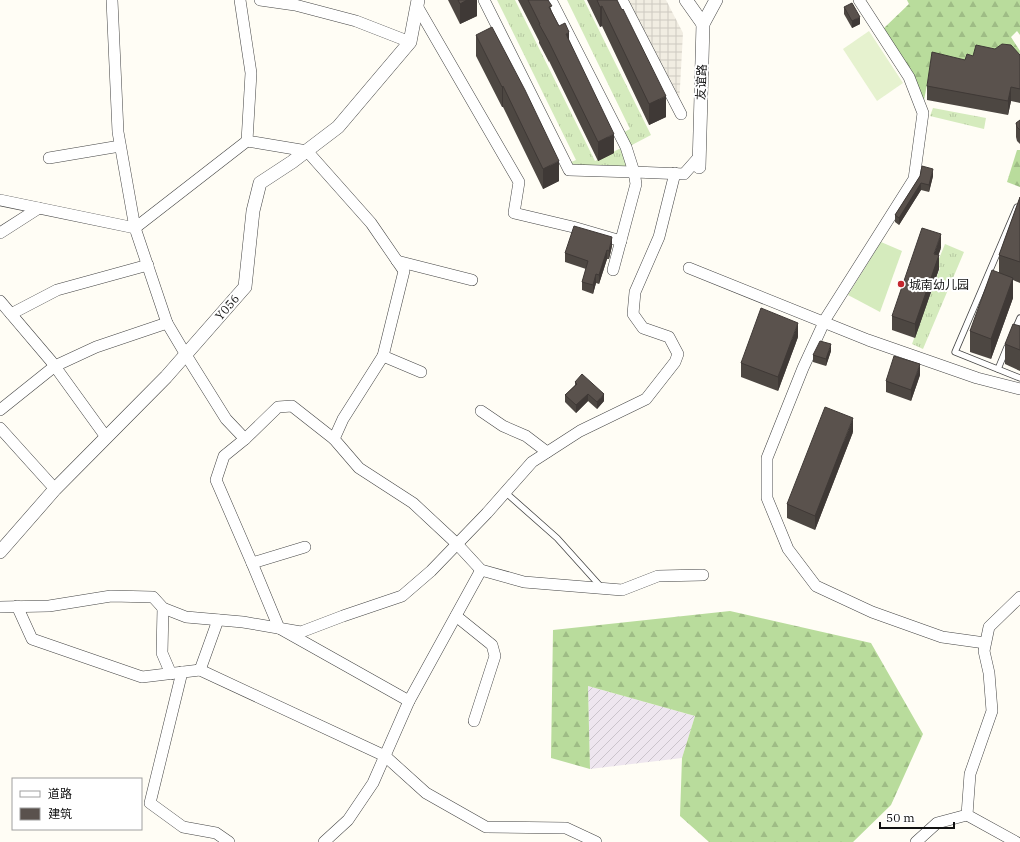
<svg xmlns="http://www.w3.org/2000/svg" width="1020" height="842" font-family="'IBM Plex Serif','Noto Sans SC',serif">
<defs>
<pattern id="industrial-furrows" width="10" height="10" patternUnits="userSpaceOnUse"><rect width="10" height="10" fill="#eee6ef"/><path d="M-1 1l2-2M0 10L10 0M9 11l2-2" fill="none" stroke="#cbc4cc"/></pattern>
<pattern id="grass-tufts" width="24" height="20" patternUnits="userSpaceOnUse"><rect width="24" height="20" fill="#d5ebbd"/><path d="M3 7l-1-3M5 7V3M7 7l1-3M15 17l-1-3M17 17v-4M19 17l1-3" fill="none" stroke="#b6c8a1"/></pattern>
<pattern id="forest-firs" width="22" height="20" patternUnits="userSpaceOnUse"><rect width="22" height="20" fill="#b9dc9c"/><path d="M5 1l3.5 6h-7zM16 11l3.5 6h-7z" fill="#9ebc85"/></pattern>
<pattern id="plaza-grid" width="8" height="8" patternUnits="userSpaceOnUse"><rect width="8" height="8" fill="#f1ede2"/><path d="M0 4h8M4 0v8" fill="none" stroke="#cecac1"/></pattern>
</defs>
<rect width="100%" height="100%" fill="#fffdf5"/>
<polygon fill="url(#industrial-furrows)" points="588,686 695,716 682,758 590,769"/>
<g fill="url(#grass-tufts)">
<polygon points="497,0 515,0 595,161 621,148 627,164 624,168 578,166 569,163 576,160"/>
<polygon points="567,0 584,0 651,135 630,146 624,132 630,129"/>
<polygon points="933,108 986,118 984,129 930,116"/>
<polygon points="945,244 964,252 923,349 912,344 940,268 936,266"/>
</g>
<g fill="url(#forest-firs)">
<polygon points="907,0 1020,0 1020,35 1017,31 1011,37 1020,51 1018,64 931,65 924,100 883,29 909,4"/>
<polygon points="1017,150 1020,150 1020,187 1007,182"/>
<polygon points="730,611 871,643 923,734 891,805 853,842 709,842 680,816 682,758 695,716 588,686 590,769 551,758 553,630"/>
</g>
<polygon fill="#d5ebbd" points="881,242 902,251 880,312 848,295"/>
<polygon fill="#e6f2cf" points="869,31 903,83 877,101 843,49"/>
<polygon fill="url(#plaza-grid)" points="627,0 666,0 683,33 679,105"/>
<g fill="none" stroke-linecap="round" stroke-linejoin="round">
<g stroke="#444" stroke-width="7">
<g id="service">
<polyline points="1020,208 1017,207 955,352 1020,378"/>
<polyline points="1014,332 1020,318"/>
<polyline points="998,369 1007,347"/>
<polyline points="505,492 557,538 602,588"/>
</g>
</g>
<g stroke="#444" stroke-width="12">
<g id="minor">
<polyline points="112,0 118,132 135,228 247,141"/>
<polyline points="240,0 251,73 247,141 307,151 371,223 404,271 383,356 343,419 334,439 359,468 413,503 457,544 481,570 524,582 622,590 658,576 703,575"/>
<polyline points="260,0 295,5 356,21 410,42"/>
<polyline points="484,0 569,170 634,172 684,174 699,157"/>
<polyline points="551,0 626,147 634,172 636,184 613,270"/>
<polyline points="622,0 681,114"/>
<polyline points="859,0 909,77 923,113 914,179 826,318 803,368 767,458 767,498 788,549 816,586 872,612 942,637 985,643"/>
<polyline points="417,6 519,182 514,213 573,227 621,241"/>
<polyline points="49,158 120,146"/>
<polyline points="0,200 135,228 167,323 186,355 226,419 245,439 278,407 292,406 334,439"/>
<polyline points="0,233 39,208"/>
<polyline points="397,261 472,280"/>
<polyline points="689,268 868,340 977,378 1020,389"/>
<polyline points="0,301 51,361 106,437"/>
<polyline points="11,314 57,290 148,265"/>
<polyline points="383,356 421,372"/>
<polyline points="0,410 55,366 96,347 167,323"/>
<polyline points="481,411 503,426 526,436 547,452"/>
<polyline points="0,428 55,489"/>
<polyline points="245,439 224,456 216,480 252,563 279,628 409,701"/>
<polyline points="252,563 305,547"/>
<polyline points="17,606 32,639 142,677 200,670 385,756 426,793 486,827 566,828 596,842"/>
<polyline points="0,607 49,606 111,596 153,597 163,608 186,617 243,622 301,632 343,616 402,596 431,571 487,513 532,462 580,431 646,399 675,362 678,354 669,337 643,328 633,314 635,292 659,237 675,173"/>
<polyline points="163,608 162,653 171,674"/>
<polyline points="456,616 492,645 495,656 474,721"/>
<polyline points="200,670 218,620"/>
<polyline points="182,672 150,803 183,827 216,833 229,842"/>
<polyline points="324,842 348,820 373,783 409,701 481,570"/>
<polyline points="916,842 937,823 967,815"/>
<polyline points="1016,842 967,815 970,774 992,711 989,673 984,651 989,627 1020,597"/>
</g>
</g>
<g stroke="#444" stroke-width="14">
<g id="tertiary">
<polyline points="686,0 703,24"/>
<polyline points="699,167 703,24 716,0"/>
<polyline points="0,552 55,489 166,377 245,287 253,211 260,183 292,162 338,127 410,42 418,0"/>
</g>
</g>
<use href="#service" stroke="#fff" stroke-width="5.5"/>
<use href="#minor" stroke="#fff" stroke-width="11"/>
<use href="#tertiary" stroke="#fff" stroke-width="13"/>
</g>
<g fill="#4d4742">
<polygon points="448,0 477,0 477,16 460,24"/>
<polygon points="518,0 548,0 552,12 559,26 569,41 614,153 598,161 549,61 549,62 539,43 539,41"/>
<polygon points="587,0 617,0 666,117 649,125 602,26 600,27"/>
<polygon points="844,7 860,24 852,28 844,14"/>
<polygon points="476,35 559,181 543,189 503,107 502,107 476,56"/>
<polygon points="1020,55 1020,103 1011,101 1008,115 927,100 927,86 965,60 973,56"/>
<polygon points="1020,120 1020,144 1017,141 1016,137 1016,123"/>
<polygon points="920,176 933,176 929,192 921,190 899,225 895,222 895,215"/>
<polygon points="1020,197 1020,283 1013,280 1013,298 991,359 970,352 970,331 999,273 999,255"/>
<polygon points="612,246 609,259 607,259 599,284 596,283 593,294 582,290 582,282 586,269 565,262 565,253"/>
<polygon points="941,248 938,255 939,269 915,338 892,330 892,316"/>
<polygon points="1020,326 1020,371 1005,364 1005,344"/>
<polygon points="798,337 778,391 741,377 741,363"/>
<polygon points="831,351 826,366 813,362 813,355"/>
<polygon points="920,375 911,401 886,392 886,381"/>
<polygon points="575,382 604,401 597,409 588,401 576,413 565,402 565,395 575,385"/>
<polygon points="853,432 815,530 787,518 787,504"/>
</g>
<g fill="#3f3936">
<polygon points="467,0 477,0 477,16 460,24 460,4"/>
<polygon points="602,6 602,26 600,27 600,7"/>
<polygon points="860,17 860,24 852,28 852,21"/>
<polygon points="569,32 569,51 566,34"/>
<polygon points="503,86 503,107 502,107 502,87"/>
<polygon points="1011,87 1011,101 1008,115 1008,101"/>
<polygon points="666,96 666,117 649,125 649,104"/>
<polygon points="614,134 614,153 598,161 598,142"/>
<polygon points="559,161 559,181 543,189 543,169"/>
<polygon points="933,169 933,176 929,192 929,185"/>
<polygon points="921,183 921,190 899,225 899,218"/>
<polygon points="941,234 941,248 934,268 934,254"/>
<polygon points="612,237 612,246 609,259 609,251"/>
<polygon points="607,250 607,259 599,284 599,275"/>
<polygon points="939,255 939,269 915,338 915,324"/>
<polygon points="596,274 596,283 593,294 593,285"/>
<polygon points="1013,278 1013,298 991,359 991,339"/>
<polygon points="798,323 798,337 778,391 778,377"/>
<polygon points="831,344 831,351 826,366 826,359"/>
<polygon points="920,364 920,375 911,401 911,390"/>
<polygon points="588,394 588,401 576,413 576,405"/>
<polygon points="604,394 604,401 597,409 597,402"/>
<polygon points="853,418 853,432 815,530 815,516"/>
</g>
<g fill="#5a524d" stroke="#3f3936">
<polygon points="458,0 467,0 460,4"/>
<polygon points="528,0 548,0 552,6 549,7 559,26 565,23 569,32 566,34 614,134 598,142 549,42 539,24 540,24"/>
<polygon points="597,0 617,0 622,10 623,9 666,96 649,104 602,6 600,7"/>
<polygon points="852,3 860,17 852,21 844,7"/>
<polygon points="492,27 525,90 559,161 543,169 503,86 502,87 476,35"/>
<polygon points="1002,44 1011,45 1020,55 1020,89 1011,87 1008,101 927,86 932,52 965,60 967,54 973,56 976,45 995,49"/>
<polygon points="1020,120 1020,130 1017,127 1016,123"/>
<polygon points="922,166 933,169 929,185 921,183 899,218 895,215 920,176"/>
<polygon points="1020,197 1020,262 999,255"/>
<polygon points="574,226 612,237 609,251 607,250 599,275 596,274 593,285 582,282 588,261 565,253"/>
<polygon points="922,228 941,234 934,254 939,255 915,324 892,316"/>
<polygon points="992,270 1013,278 991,339 970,331"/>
<polygon points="761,308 798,323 778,377 741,363"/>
<polygon points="1013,324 1020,326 1020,350 1005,344"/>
<polygon points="820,341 831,344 826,359 813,355"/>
<polygon points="894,356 920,364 911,390 886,381"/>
<polygon points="582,374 604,394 597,402 588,394 576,405 565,395 577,384 575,382"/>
<polygon points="825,407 853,418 815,516 787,504"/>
</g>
<circle fill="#c4262e" stroke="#fff" stroke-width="1.5" cx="901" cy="284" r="4"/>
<g text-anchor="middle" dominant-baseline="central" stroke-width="4" stroke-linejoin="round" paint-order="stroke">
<g font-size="12" fill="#111" stroke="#fff">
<text transform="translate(701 82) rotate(-88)">友谊路</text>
<text transform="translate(227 307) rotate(-49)">Y056</text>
</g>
<g font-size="12" fill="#111" stroke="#fff" text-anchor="start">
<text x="909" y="284">城南幼儿园</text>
</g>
</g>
<rect x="12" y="778" width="130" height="52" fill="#ffffff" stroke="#a0a0a0"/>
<rect x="20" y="791" width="20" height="6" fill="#ffffff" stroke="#a0a0a0"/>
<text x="48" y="798" font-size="12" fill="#111111">道路</text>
<rect x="20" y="808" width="20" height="12" fill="#5a524d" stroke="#a0a0a0"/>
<text x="48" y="818" font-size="12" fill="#111111">建筑</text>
<path d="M880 822v6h74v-6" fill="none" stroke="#111111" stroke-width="2"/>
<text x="886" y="822" font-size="12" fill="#111111" stroke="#ffffff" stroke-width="3" paint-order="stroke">50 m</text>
</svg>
